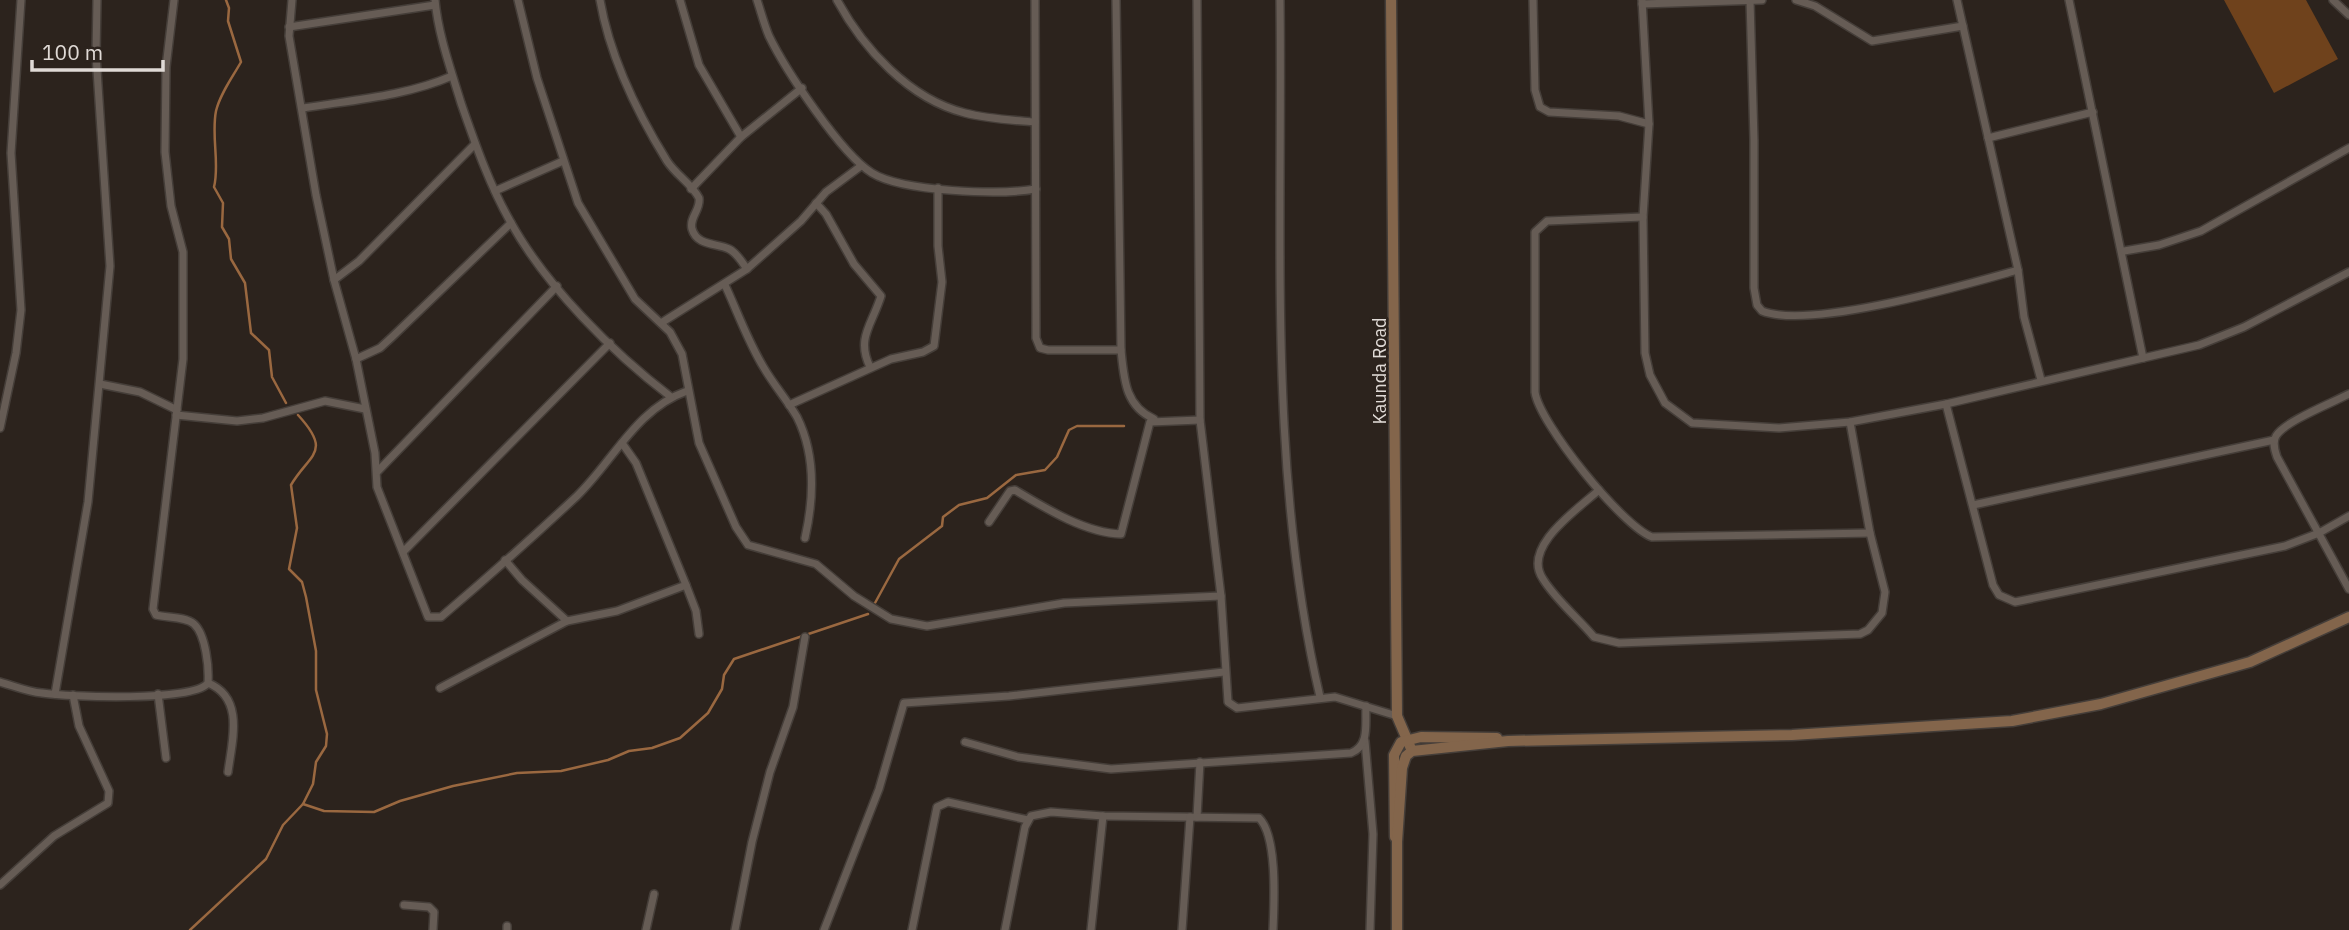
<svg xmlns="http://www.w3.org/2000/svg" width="2349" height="930" font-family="'IBM Plex Sans',sans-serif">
<rect width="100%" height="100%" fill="#2c231d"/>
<polygon fill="#6f421c" points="2224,0 2306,0 2338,59 2274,93"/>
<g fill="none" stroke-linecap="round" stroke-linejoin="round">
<g stroke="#9a6840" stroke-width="2.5">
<path d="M226 0 229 8 228 21 241 62C232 78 220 94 216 111 211 136 220 164 214 187L223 203 222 227 229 239 231 259 245 283 251 333 269 350 272 377 286 403"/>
<polyline points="875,603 899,559 942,526 943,517 959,505 987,498 1016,475 1045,470 1057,457 1069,430 1077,426 1124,426"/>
<polyline points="303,804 324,811 374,812 400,801 453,786 517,773 561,771 608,760 629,751 652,748 680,738 708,713 722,689 724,675 734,659 868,614"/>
<path d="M190 930 266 859 283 825 303 804 313 784 316 762 326 746 327 734 316 690V651L306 597 302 582 289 569 297 528 291 485C309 454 333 453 298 415"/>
</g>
<g stroke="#453e39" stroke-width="10">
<g id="street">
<path d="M292 0 289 36 316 195 334 280 356 359 375 453 377 487 428 617H441C487 578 533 537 577 496 614 460 636 409 687 391"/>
<path d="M435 0C438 34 451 70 461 103 475 143 489 184 510 221 545 285 613 353 671 397"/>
<polyline points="518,0 537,78 578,203 635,299 670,332 682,354 699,443 736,527 748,545 816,564 854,596 891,619 927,626 1064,603 1221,596"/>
<path d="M600 0C610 58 636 111 667 161 676 175 692 184 699 198 701 210 689 217 692 229 697 246 716 243 729 249 737 253 742 262 747 269"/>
<polyline points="680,0 699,65 741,137"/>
<path d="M757 0C761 12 764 24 769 36 785 69 841 154 872 173 903 192 1000 195 1036 189"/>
<path d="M837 0C863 48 909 99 965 113 988 119 1011 120 1035 122"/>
<polyline points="1035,0 1036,338 1040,348 1048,350 1121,350"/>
<path d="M1116 0 1121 350C1124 379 1125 406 1154 419"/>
<polyline points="1197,0 1200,420 1221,596 1228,702 1237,708 1335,697 1397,716"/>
<path d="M1280 0C1283 232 1267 470 1320 697"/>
<polyline points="1533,0 1535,90 1540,107 1549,112 1619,116 1649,124"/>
<polyline points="1642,0 1649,124 1643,217 1645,353 1650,375 1665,403 1692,423 1779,428 1850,422 1946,404 2199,345 2244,327 2349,272"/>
<path d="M1750 0 1754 140V288L1757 305 1762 311C1811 330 1964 285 2018 270"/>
<polyline points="1796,0 1815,6 1872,41 1963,26"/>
<polyline points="1957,0 2018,270 2024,317 2041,380"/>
<polyline points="2069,0 2143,358"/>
<polyline points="2333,0 2349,15"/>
<polyline points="1642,4 1762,0"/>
<polyline points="289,27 435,5"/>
<path d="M303 108C353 100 406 96 452 76"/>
<polyline points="1988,138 2093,112"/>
<polyline points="691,189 741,137 802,88"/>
<polyline points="495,191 563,161"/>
<path d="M816 203 826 214 854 264 881 296C872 325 856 338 870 367"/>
<path d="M1643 217 1547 221 1535 232V392C1539 423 1622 526 1652 537L1870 533"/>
<polyline points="2124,251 2159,245 2201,231 2349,148"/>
<polyline points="334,280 359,261 475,144"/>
<path d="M725 285C738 313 748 342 764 368 774 385 787 400 797 417 816 455 814 498 805 538"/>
<polyline points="661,323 747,269 801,221 826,192 861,166"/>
<polyline points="356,359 380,348 392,337 511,223"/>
<polyline points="100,384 140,392 177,410"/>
<path d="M2349 394C2332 403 2285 421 2276 436 2272 443 2275 451 2277 457L2349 589"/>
<polyline points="1946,404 1993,585 1999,595 2015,602 2285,546 2319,533 2349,516"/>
<polyline points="789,405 891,359 923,352 934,346 942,282 938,246 938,188"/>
<polyline points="176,415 237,421 263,418 325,401 365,409"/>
<polyline points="0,428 16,353 21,310 11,153 21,0"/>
<polyline points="378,471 557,286"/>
<path d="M1599 490C1578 509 1521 547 1543 579 1556 600 1578 618 1594 637L1619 643 1860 634 1868 630 1882 613 1885 592 1870 533 1850 422"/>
<polyline points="1973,505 2274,440"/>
<path d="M989 522 1010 491 1015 490C1045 508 1085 533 1121 534L1150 422 1200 420"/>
<polyline points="404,551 610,343"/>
<polyline points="505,560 522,580 567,621"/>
<polyline points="686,585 696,611 699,634"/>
<path d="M0 682C14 686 28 692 42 693 68 697 194 702 208 683 209 668 206 635 194 624 185 616 167 618 156 615L153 609 183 359V252L171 206 165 152 166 67 174 0"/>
<path d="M208 683C245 698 232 741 228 772"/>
<polyline points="440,688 567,621 617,611 686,585 636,463 622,443"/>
<polyline points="55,694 88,502 110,266 96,55 97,0"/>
<polyline points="158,694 166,758"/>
<polyline points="1365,741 1373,834 1370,930"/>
<path d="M965 742 1018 757 1111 769 1351 753C1370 745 1365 725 1366 706"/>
<polyline points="1197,817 1200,762"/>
<polyline points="0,885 54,836 108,803 109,791 79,726 73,695"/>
<polyline points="404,905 429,907 434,912 433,930"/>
<polyline points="507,926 507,930"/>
<polyline points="646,930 654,894"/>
<polyline points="735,930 752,842 770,772 793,707 805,637"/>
<polyline points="824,930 879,789 904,703 1009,696 1224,672"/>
<polyline points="912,930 937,807 948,802 1028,820"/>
<path d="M1005 930 1025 827 1031 816 1051 812 1103 816 1259 818C1278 836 1274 905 1273 930"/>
<polyline points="1091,930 1103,816"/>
<polyline points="1182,930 1190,817"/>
</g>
</g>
<g stroke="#453e39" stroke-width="13">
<g id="secondary">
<polyline points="1391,0 1397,716 1412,751"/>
<polyline points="1395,837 1394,755 1401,742 1421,737 1497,738"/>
<polyline points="1397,930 1397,842 1402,768 1406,756 1412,751 1508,741 1792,735 2012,721 2101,704 2250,662 2349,617"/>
</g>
</g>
<use href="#street" stroke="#665c55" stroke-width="7"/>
<use href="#secondary" stroke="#83654b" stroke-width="10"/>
</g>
<g text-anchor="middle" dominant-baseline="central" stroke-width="5" stroke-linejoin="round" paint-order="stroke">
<g font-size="18" fill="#e0dad6" stroke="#2c231d">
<text transform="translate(1379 371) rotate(-90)">Kaunda Road</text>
</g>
</g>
<path d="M32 60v10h131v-10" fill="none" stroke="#e0dad6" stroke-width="3.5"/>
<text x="42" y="60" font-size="21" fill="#e0dad6" stroke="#2c231d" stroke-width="5" paint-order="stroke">100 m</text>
</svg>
